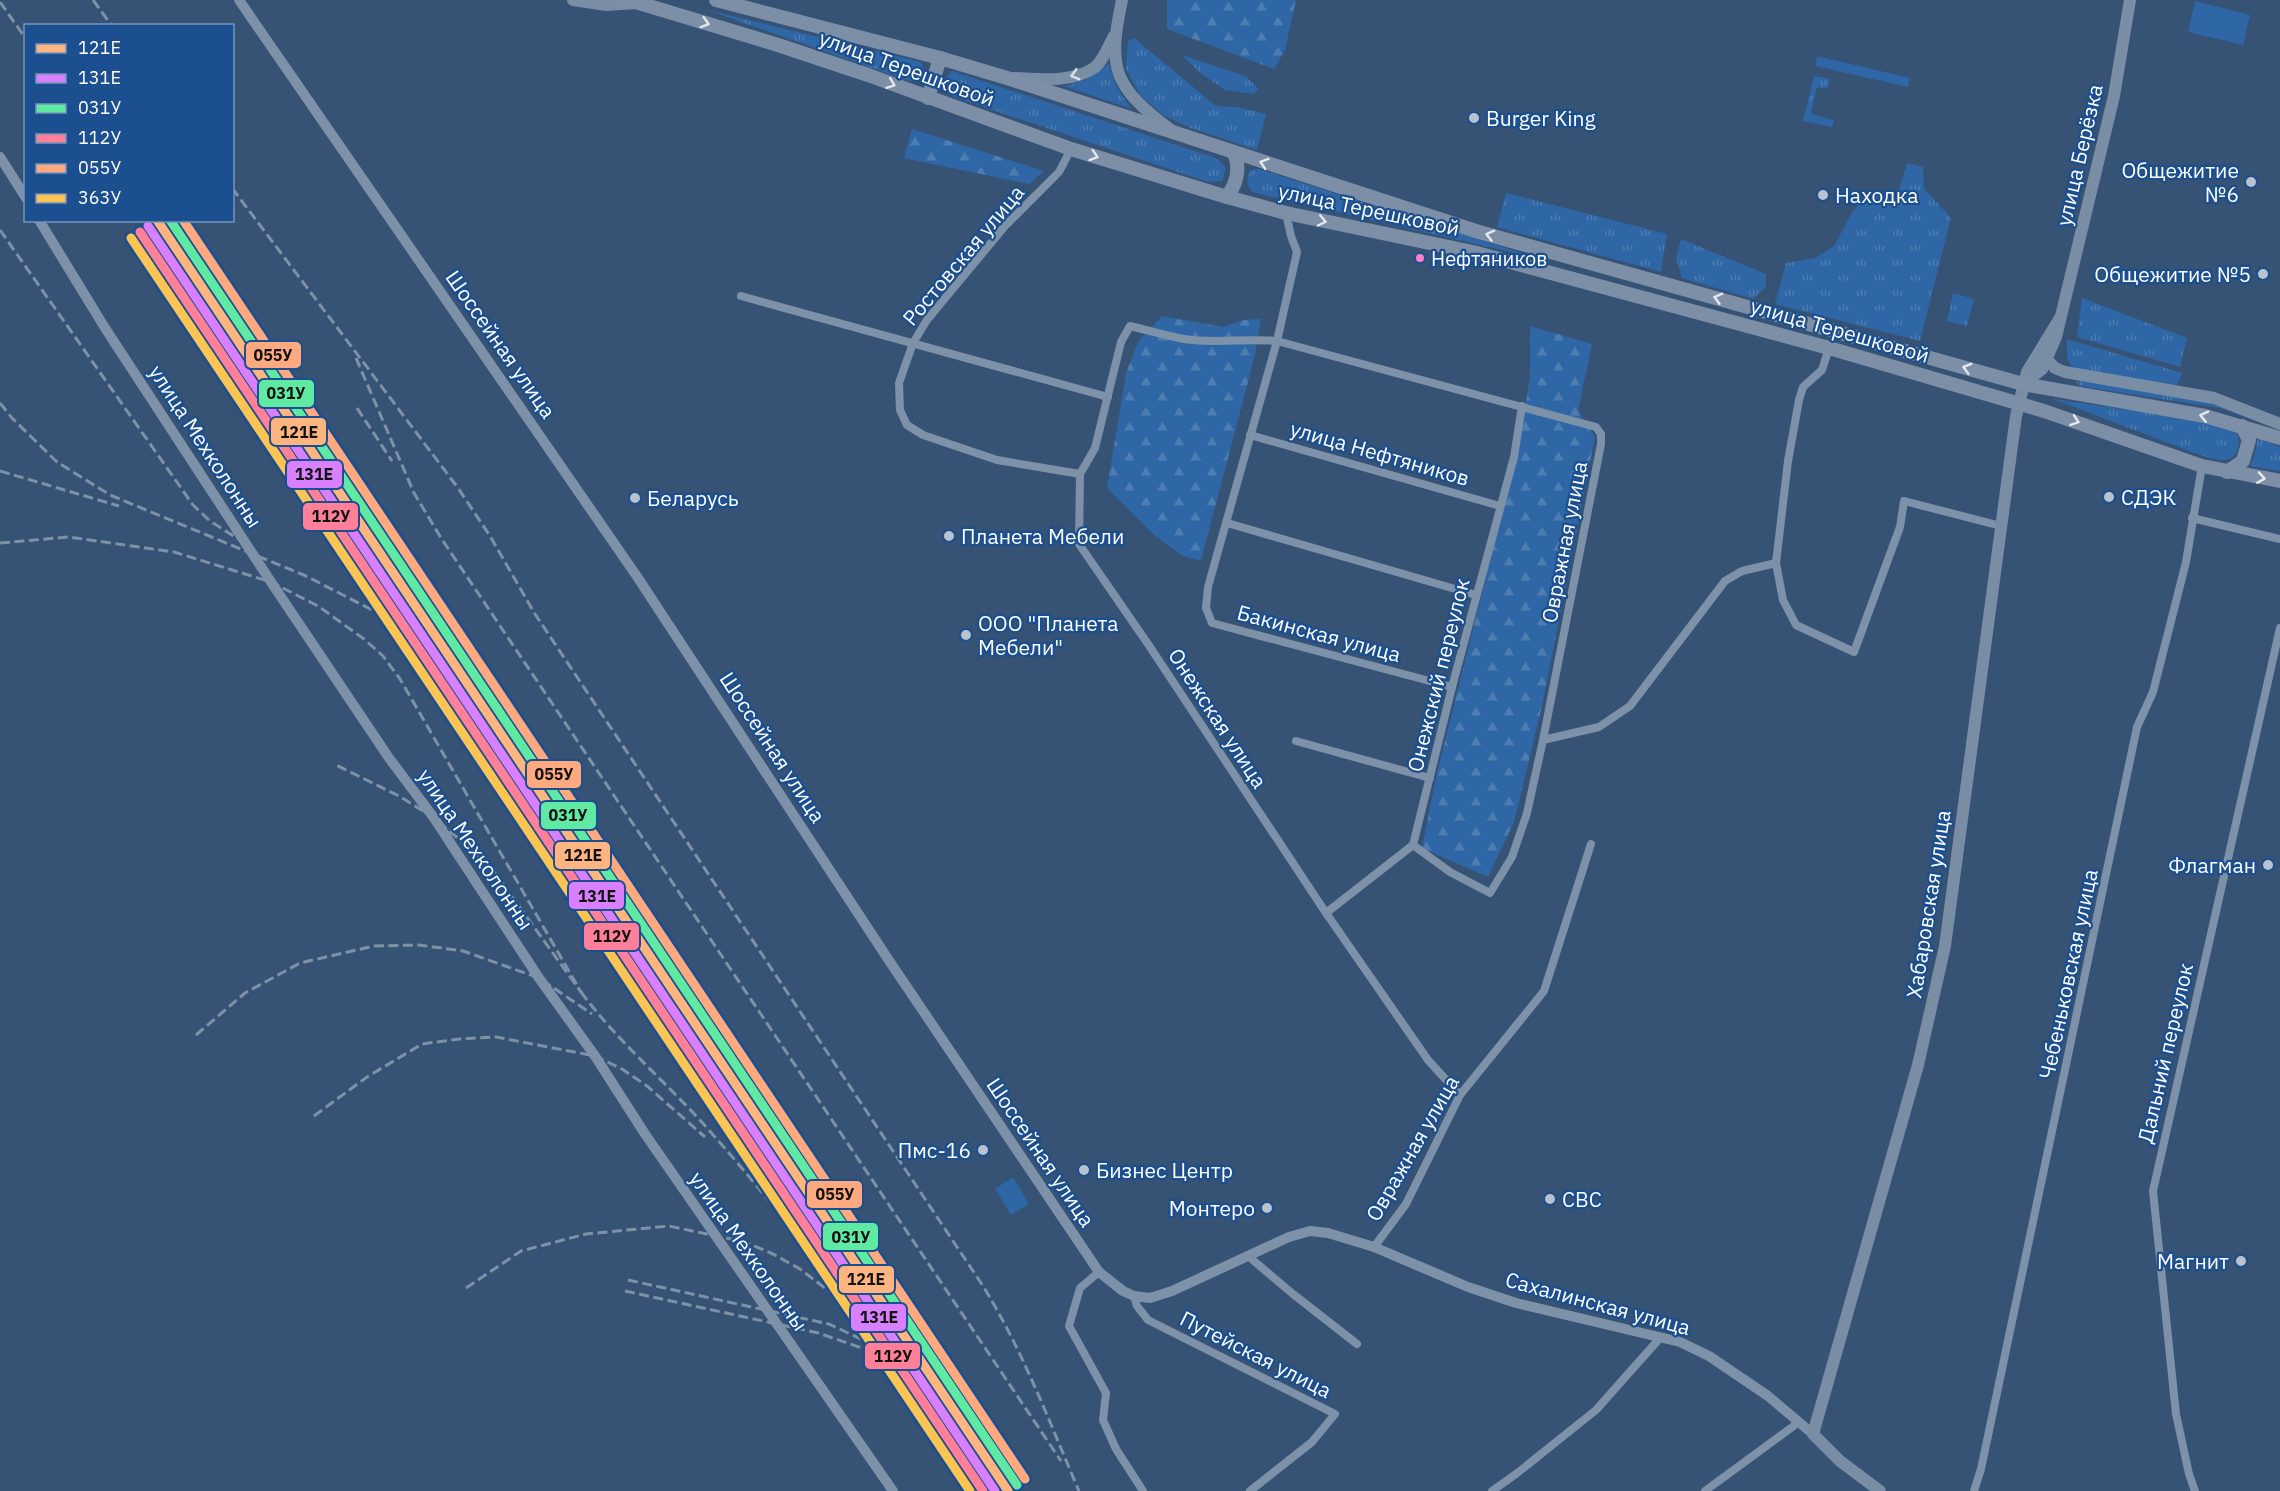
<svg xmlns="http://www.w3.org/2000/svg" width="2280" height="1491" font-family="'IBM Plex Sans',sans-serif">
<defs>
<pattern id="grass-tufts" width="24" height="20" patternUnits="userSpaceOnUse" patternTransform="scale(1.5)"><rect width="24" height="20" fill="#2f66a5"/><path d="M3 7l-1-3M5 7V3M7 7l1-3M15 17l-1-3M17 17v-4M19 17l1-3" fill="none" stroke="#4e7db2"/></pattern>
<pattern id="forest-firs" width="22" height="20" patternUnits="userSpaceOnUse" patternTransform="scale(1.5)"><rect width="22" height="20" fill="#2f66a5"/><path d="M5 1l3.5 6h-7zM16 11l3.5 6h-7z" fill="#4e7db2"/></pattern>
</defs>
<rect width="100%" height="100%" fill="#365274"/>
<g fill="url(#grass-tufts)">
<polygon points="707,10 913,60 921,62 924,71 921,80 909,81"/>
<polygon points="1134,38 1216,106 1237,107 1266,114 1257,150 1188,127 1163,115 1140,95 1126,69 1128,41"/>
<polygon points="1182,55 1245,76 1259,89 1253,94 1225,90 1199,72"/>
<path d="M1109 63C1113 82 1120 94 1132 109L1064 86C1083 82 1095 76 1109 63Z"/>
<path d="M952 71 1216 158 1226 168 1222 181 1208 182 957 98 948 94C943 84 944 79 952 71Z"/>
<polygon points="1814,76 1830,79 1827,89 1817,87 1811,114 1834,120 1832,127 1803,121"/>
<polygon points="1907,163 1923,167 1924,189 1951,218 1920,341 1775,304 1786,263 1815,258 1834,246 1853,211 1872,190 1897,197"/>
<path d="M1260 169 1281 176 1537 258 1252 192C1246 184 1246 179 1251 170Z"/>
<polygon points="1506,193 1667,234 1661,272 1497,227"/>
<polygon points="1681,239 1766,274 1766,287 1753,299 1682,278 1676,258"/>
<polygon points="1953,293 1974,299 1967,326 1947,321"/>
<polygon points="2082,298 2187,338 2180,367 2077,337"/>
<polygon points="2067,339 2182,373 2177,385 2085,372 2071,366 2067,357"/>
<polygon points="2082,381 2200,398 2280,428 2280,430 2220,408 2080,386 2076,382"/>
<path d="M2053 399 2206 421 2236 431C2242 443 2238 461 2222 460 2214 460 2205 456 2197 454Z"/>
<polygon points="2258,438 2280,447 2280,471 2250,466 2255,453"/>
</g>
<g fill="url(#forest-firs)">
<polygon points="1167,0 1296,0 1285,50 1274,69 1167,29"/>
<polygon points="912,129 1044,171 1029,184 904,158"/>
<polygon points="1162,316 1223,327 1243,320 1261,319 1255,355 1201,561 1183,556 1154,535 1107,488 1126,373 1138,342"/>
<polygon points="1530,326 1592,344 1578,410 1595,437 1542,706 1514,822 1488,877 1422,848 1437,773 1520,441 1530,376"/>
</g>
<g fill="#2f66a5">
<polygon points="2195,1 2250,15 2243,45 2188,32"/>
<polygon points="1817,56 1910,78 1908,87 1815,66"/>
<polygon points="1013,1177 1029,1204 1011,1215 995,1189"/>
</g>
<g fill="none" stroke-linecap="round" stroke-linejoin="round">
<g stroke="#7d92a8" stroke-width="8">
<polyline points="1071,149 1059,172 1005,226 927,320 913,343 899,383 900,410 907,425 923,435 997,460 1080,474"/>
<polyline points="1286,213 1291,236 1297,252 1277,341 1208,587 1206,608 1212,623 1452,687"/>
<polyline points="741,296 1108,397"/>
<polyline points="1250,435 1500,506"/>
<polyline points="2192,518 2280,539"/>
<polyline points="1227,523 1476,595"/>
<polyline points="1776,563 1788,461 1799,400 1803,387 1822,370 1829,348"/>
<polyline points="1296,741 1430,778"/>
<polyline points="1413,845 1450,872 1490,893 1512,857 1527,813 1543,740 1599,727 1630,706 1725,581 1742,571 1776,563 1783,600 1796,625 1854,652 1900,527 1904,501 2001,526"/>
<polyline points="1326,913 1413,845 1452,687 1514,457 1522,406"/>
<path d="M1460 1095 1428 1060 1326 913 1148 644 1079 544 1080 474 1095 448 1121 342 1130 326C1148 330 1166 336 1184 339 1215 344 1246 338 1277 341L1596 427 1601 434V444L1543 740"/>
<polyline points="1374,1247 1406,1204 1460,1095 1544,991 1591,844"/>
<polyline points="1248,1256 1293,1294 1357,1344"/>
<polyline points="1099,1272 1080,1288 1069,1326 1106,1393 1103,1420 1116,1449 1143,1491"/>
<polyline points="1134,1296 1137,1306 1148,1320 1335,1414 1312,1442 1250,1491"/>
<polyline points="1492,1491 1516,1474 1596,1410 1660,1338"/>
<polyline points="1705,1491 1799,1422"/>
<polyline points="1974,1491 1981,1469 2137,727 2153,692 2186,562 2202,466"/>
<polyline points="2195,1491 2189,1474 2176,1414 2153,1191 2280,628"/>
</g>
<g stroke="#7d92a8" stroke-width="10">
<polyline points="239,0 638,578 888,959 1099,1272 1123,1291 1134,1296 1150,1298 1172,1291 1289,1237 1310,1231 1328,1233 1374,1247 1468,1287 1516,1303 1680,1342 1709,1356 1768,1396 1813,1434"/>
<polyline points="0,157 26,198"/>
<polyline points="39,220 105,328 271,582 389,758 434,818 539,978 595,1056 645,1134 893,1491"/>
</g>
<g stroke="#798da4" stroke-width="12">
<polyline points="573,0 606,5 638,3"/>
<path d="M1122 0C1107 70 1114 87 1171 130"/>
<path d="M1015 78C1040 79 1071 83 1094 68 1102 63 1109 45 1114 36"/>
<polyline points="2047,360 2055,368 2065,372 2214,398 2280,424"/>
<polyline points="2023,384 2042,369 2056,337 2114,96 2130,0"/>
<polyline points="1880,1491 1840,1461 1813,1434 1918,1065 1945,946 2016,416 2027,372 2060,318"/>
</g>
<g stroke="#7d8ea7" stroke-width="14">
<polyline points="629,0 775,44 868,75 1071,149 1227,197 1286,213 1473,252 1829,348 2044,411 2202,466 2280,481"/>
<polyline points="716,0 940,58 1007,78 1479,232 2023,384 2205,416 2280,438"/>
<polyline points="928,98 940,58"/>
<path d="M1227 197C1237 183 1241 169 1234 153"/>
<polyline points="2227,472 2243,461 2249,440 2242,426"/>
</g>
<g stroke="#7e92a7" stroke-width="3" stroke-dasharray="10 4.5" stroke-linecap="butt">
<polyline points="93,0 112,26"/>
<polyline points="0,2 26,39"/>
<path d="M232 188 458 488 490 536 535 614 983 1286C1023 1351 1049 1421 1079 1491"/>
<polyline points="148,220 488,724 688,1029"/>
<polyline points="0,230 193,505 210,521 243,542"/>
<polyline points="356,358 414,493 441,538 1061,1461"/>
<polyline points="0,403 12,418 57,462 110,495 306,576 376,612 436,665 451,681"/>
<polyline points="357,408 392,461"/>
<polyline points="0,471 119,506"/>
<polyline points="0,543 69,537 174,552 271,582 318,606 364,639 383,656 400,679 581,992 492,869 467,846 434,818 399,796 334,764"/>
<path d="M581 992C615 1038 659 1076 698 1118 747 1172 792 1229 837 1286 888 1352 940 1417 979 1491"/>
<polyline points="196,1035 245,993 300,963 374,946 419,945 463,951 539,978 592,1014"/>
<polyline points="314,1116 367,1077 422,1044 459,1039 496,1037 595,1056 622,1069 647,1086 705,1137"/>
<polyline points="628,1280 829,1324 863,1340 887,1362"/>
<polyline points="466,1288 521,1251 586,1234 669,1226 745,1242 773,1254 800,1269 838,1298"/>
<polyline points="625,1291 818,1333 862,1348"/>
</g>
<g stroke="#1b4f8f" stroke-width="14">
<polyline id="rail-1" points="157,220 1008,1491"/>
</g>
<g stroke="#1b4f8f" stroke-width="14">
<polyline id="rail-2" points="148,226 995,1491"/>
</g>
<g stroke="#1b4f8f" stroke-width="14">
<polyline id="rail-3" points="170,220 1017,1485"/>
</g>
<g stroke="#1b4f8f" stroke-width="14">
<polyline id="rail-4" points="140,232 983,1491"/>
</g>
<g stroke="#1b4f8f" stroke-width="14">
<polyline id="rail-5" points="183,220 1025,1479"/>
</g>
<g stroke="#1b4f8f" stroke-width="14">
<polyline id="rail-6" points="131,238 970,1491"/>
</g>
<use href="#rail-1" stroke="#ffb580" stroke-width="9"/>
<use href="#rail-2" stroke="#d880ff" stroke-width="9"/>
<use href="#rail-3" stroke="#60e9a3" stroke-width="9"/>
<use href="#rail-4" stroke="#ff8098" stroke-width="9"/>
<use href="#rail-5" stroke="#ffa980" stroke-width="9"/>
<use href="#rail-6" stroke="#fcc553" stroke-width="9"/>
</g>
<defs><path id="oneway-chevron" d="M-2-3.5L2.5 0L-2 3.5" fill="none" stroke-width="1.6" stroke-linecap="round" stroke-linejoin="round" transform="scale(1.5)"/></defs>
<g stroke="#e5e8ed">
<use href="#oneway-chevron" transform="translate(705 23) rotate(16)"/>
<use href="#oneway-chevron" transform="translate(891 84) rotate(21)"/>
<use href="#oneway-chevron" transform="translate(1094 156) rotate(18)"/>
<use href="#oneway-chevron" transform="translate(1264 163) rotate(-162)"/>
<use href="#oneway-chevron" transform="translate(1322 221) rotate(12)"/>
<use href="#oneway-chevron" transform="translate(1490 235) rotate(-165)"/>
<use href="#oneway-chevron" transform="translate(1718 298) rotate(-165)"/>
<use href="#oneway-chevron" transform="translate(1967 368) rotate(-164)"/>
<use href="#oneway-chevron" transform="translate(2204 416) rotate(-167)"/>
<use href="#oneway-chevron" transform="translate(2075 421) rotate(19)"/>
<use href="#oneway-chevron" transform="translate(2261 478) rotate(9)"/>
</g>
<use stroke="#dee2e8" href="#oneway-chevron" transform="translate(1075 75) rotate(164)"/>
<g fill="#b9c2ce" stroke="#1b4f8f" stroke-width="2">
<circle cx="1474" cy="118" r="6"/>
<circle cx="2251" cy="182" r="6"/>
<circle cx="1823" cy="195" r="6"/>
<circle cx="2263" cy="274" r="6"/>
<circle cx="2109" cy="497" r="6"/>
<circle cx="635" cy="498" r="6"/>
<circle cx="949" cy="536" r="6"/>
<circle cx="966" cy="635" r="6"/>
<circle cx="2268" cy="865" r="6"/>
<circle cx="983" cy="1150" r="6"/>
<circle cx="1084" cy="1170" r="6"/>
<circle cx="1550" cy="1199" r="6"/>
<circle cx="1267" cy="1208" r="6"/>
<circle cx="2241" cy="1261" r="6"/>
</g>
<circle fill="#ff80c5" stroke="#1b4f8f" stroke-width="2" cx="1420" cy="258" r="5"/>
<g text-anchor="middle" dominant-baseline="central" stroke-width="4.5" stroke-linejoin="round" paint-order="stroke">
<g font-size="20" fill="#fff" stroke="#1b4f8f" text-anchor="start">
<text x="1431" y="258">Нефтяников</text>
</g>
<g font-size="21" fill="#fff" stroke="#1b4f8f">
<text transform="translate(907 68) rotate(20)">улица Терешковой</text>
<text transform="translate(2079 155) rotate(-77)">улица Берёзка</text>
<text transform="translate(1369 209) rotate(12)">улица Терешковой</text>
<text transform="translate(963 255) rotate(-50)">Ростовская улица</text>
<text transform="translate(1840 330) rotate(16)">улица Терешковой</text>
<text transform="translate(501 344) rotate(55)">Шоссейная улица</text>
<text transform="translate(206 446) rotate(57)">улица Мехколонны</text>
<text transform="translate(1380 453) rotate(16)">улица Нефтяников</text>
<text transform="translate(1564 542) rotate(-79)">Овражная улица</text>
<text transform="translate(1319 633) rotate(15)">Бакинская улица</text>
<text transform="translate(1438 675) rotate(-76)">Онежский переулок</text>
<text transform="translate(1218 718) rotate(57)">Онежская улица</text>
<text transform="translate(773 747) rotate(57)">Шоссейная улица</text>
<text transform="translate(476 849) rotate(56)">улица Мехколонны</text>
<text transform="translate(1928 904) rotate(-81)">Хабаровская улица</text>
<text transform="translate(2068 974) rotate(-78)">Чебеньковская улица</text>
<text transform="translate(2165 1053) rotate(-77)">Дальний переулок</text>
<text transform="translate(1412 1148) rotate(-60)">Овражная улица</text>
<text transform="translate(1041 1152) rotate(56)">Шоссейная улица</text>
<text transform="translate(749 1251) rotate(55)">улица Мехколонны</text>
<text transform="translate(1598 1303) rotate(15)">Сахалинская улица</text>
<text transform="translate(1256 1354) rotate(27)">Путейская улица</text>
</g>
<g font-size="21" fill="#fff" stroke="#1b4f8f" text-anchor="start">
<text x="1486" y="118">Burger King</text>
<text x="2239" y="170" text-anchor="end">Общежитие<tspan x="2239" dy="24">№6</tspan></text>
<text x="1835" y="195">Находка</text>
<text x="2251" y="274" text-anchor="end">Общежитие №5</text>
<text x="2121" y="497">СДЭК</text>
<text x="647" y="498">Беларусь</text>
<text x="961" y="536">Планета Мебели</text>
<text x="978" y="623">ООО "Планета<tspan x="978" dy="24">Мебели"</tspan></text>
<text x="2256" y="865" text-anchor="end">Флагман</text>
<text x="971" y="1150" text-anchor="end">Пмс-16</text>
<text x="1096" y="1170">Бизнес Центр</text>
<text x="1562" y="1199">СВС</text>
<text x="1255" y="1208" text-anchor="end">Монтеро</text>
<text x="2229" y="1261" text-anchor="end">Магнит</text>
</g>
</g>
<g stroke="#1b4f8f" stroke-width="2">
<rect x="245" y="341" width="57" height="28" rx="6" fill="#ffa980"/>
<rect x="258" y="379" width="57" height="29" rx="6" fill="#60e9a3"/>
<rect x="270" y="417" width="57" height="29" rx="6" fill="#ffb580"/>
<rect x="286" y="460" width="57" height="29" rx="6" fill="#d880ff"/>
<rect x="302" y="502" width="57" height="29" rx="6" fill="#ff8098"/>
<rect x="526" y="760" width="56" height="29" rx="6" fill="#ffa980"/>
<rect x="540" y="801" width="57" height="29" rx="6" fill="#60e9a3"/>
<rect x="554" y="841" width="57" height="29" rx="6" fill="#ffb580"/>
<rect x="568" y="881" width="57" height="29" rx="6" fill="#d880ff"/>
<rect x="583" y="922" width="57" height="29" rx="6" fill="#ff8098"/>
<rect x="806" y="1180" width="57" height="29" rx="6" fill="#ffa980"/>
<rect x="822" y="1222" width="57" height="29" rx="6" fill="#60e9a3"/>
<rect x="838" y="1265" width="57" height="29" rx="6" fill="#ffb580"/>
<rect x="850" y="1303" width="57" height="29" rx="6" fill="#d880ff"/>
<rect x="864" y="1342" width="57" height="28" rx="6" fill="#ff8098"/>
</g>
<g font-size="16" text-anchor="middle" font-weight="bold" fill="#111">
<text x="273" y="361">055У</text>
<text x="286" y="399">031У</text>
<text x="299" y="438">121Е</text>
<text x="314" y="480">131Е</text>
<text x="331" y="522">112У</text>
<text x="554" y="780">055У</text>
<text x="568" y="821">031У</text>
<text x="583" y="861">121Е</text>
<text x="597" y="902">131Е</text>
<text x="612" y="942">112У</text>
<text x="835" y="1200">055У</text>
<text x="851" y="1243">031У</text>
<text x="866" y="1285">121Е</text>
<text x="879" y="1323">131Е</text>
<text x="893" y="1362">112У</text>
</g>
<rect x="24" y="24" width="210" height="198" fill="#1b4f8f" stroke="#7695bc" stroke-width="1.5"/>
<rect x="36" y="44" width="30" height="9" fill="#ffb580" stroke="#7695bc" stroke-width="1.5"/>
<text x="78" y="54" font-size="18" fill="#ffffff">121Е</text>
<rect x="36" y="74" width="30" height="9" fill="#d880ff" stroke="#7695bc" stroke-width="1.5"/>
<text x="78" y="84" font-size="18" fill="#ffffff">131Е</text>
<rect x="36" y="104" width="30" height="9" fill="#60e9a3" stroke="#7695bc" stroke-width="1.5"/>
<text x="78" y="114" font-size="18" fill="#ffffff">031У</text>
<rect x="36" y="134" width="30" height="9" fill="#ff8098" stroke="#7695bc" stroke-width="1.5"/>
<text x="78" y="144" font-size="18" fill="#ffffff">112У</text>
<rect x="36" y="164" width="30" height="9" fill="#ffa980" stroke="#7695bc" stroke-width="1.5"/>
<text x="78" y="174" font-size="18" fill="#ffffff">055У</text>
<rect x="36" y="194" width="30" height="9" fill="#fcc553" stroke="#7695bc" stroke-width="1.5"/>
<text x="78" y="204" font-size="18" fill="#ffffff">363У</text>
</svg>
